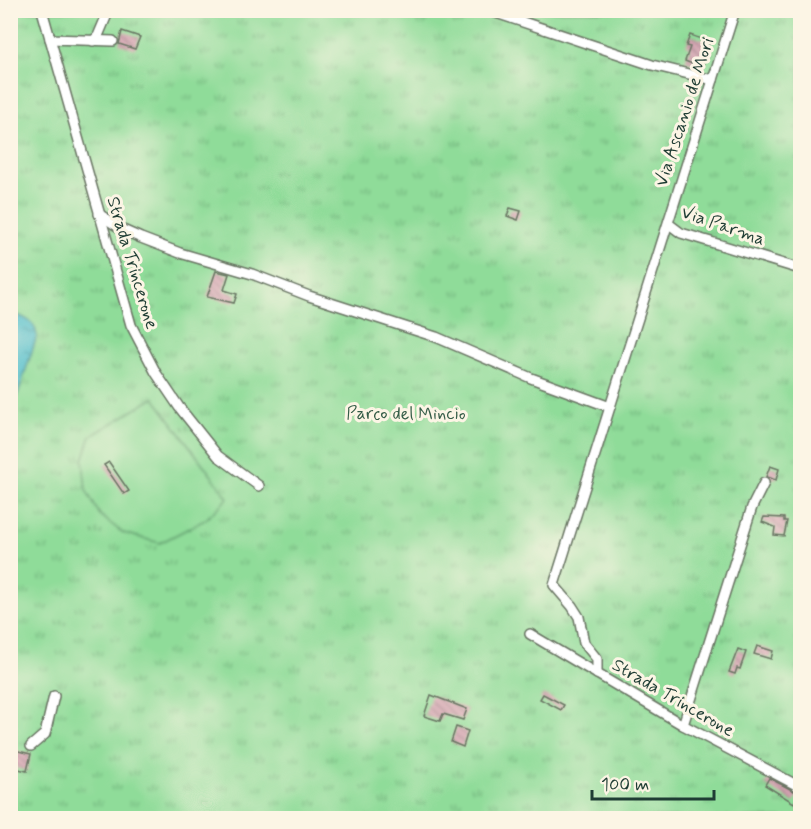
<svg xmlns="http://www.w3.org/2000/svg" width="811" height="829" font-family="Mynerve,sans-serif">
<defs>
<pattern id="park-tufts" width="24" height="20" patternUnits="userSpaceOnUse" patternTransform="scale(1.5)"><rect width="24" height="20" fill="#8fdc99"/><path d="M3 7l-1-3M5 7V3M7 7l1-3M15 17l-1-3M17 17v-4M19 17l1-3" fill="none" stroke="#74b47e"/></pattern>
<pattern id="water-ripples" width="26" height="14" patternUnits="userSpaceOnUse" patternTransform="scale(1.5)"><rect width="26" height="14" fill="#52bfcc"/><path d="M2 4q2-2 4 0t4 0M15 11q2-2 4 0t4 0" fill="none" stroke="#439ca6"/></pattern>
<pattern id="building-back-hatch" width="6" height="6" patternUnits="userSpaceOnUse" patternTransform="scale(1.5)"><rect width="6" height="6" fill="#d1a0af"/><path d="M-1 5l2 2M0 0l6 6M5-1l2 2" fill="none" stroke="#a9848f"/></pattern>
</defs>
<rect width="100%" height="100%" fill="#fcf5e5"/>
<filter id="ink" filterUnits="userSpaceOnUse"><feTurbulence type="fractalNoise" baseFrequency=".0167" numOctaves="2"/><feDisplacementMap in="SourceGraphic" scale="12" xChannelSelector="R" yChannelSelector="G"/><feConvolveMatrix kernelMatrix="1 2 1 2 8 2 1 2 1" color-interpolation-filters="sRGB"/></filter>
<filter id="wash" filterUnits="userSpaceOnUse"><feTurbulence type="fractalNoise" baseFrequency=".008" numOctaves="4" result="noise"/><feDisplacementMap in="SourceGraphic" scale="24" xChannelSelector="R" yChannelSelector="G"/><feGaussianBlur stdDeviation="1.35" result="paint"/><feColorMatrix in="noise" values="0 0 0 0 0 0 0 0 0 0 0 0 0 0 0 0 0 1.4 0 .05"/><feComposite in="paint" operator="in"/></filter>
<g filter="url(#wash)">
<rect width="100%" height="100%" fill="#f3dbbb"/>
<rect fill="url(#park-tufts)" stroke="#578c66" stroke-width="1.5" x="11" y="11" width="789" height="807"/>
<polygon fill="#8fdc99" stroke="#578c66" stroke-width="1.5" points="154,398 228,498 205,520 160,543 123,533 100,515 86,490 83,460 91,436"/>
<path fill="url(#water-ripples)" stroke="#387e80" stroke-width="1.5" d="M11 312C24 318 35 320 37 336L11 415Z"/>
<g id="blocks">
<g fill="url(#building-back-hatch)">
<polygon points="122,31 140,37 135,49 119,44"/>
<polygon points="690,35 710,42 702,68 685,61 690,47 686,46"/>
<polygon points="510,208 521,211 518,220 507,216"/>
<polygon points="216,271 229,274 224,290 237,294 234,303 207,297"/>
<polygon points="109,462 129,491 124,494 104,465"/>
<polygon points="770,466 779,469 776,480 766,477"/>
<polygon points="764,517 784,518 784,521 787,521 784,536 774,535 775,527 762,522"/>
<polygon points="757,646 773,651 771,659 754,654"/>
<polygon points="738,649 746,652 740,669 737,668 735,674 729,672"/>
<polygon points="543,694 564,705 561,710 540,699"/>
<polygon points="431,695 467,709 463,720 443,714 440,721 424,716"/>
<polygon points="456,727 468,731 463,747 451,742"/>
<polygon points="14,750 31,754 27,771 10,767"/>
<polygon points="769,778 800,794 794,803 765,785"/>
</g>
</g>
</g>
<g filter="url(#ink)">
<use href="#blocks" fill-opacity="0" stroke="#697463" stroke-width="1.5"/>
<g fill="none" stroke-linecap="round" stroke-linejoin="round">
<g stroke="#697463" stroke-width="12">
<g id="minor">
<polyline points="42,10 131,325 156,373 179,407 218,456 259,486"/>
<polyline points="487,10 652,65 713,80"/>
<polyline points="50,39 113,41"/>
<polyline points="93,41 98,36 109,10"/>
<polyline points="99,214 123,230 141,238 180,253 252,274 309,296 436,337 531,378 610,407"/>
<polyline points="669,224 681,233 800,269"/>
<polyline points="530,634 683,725 800,787"/>
<polyline points="597,674 597,659 584,643 579,617 572,606 554,585 735,10"/>
<polyline points="683,725 752,507 764,483"/>
<polyline points="31,746 45,734 54,696"/>
</g>
</g>
<use href="#minor" stroke="#fff" stroke-width="9"/>
</g>
</g>
<g text-anchor="middle" dominant-baseline="central" stroke-width="6" stroke-linejoin="round" paint-order="stroke">
<g font-size="18" fill="#1f3d34" stroke="#fcf5e5">
<text transform="translate(685 112) rotate(-72)">Via Ascanio de Mori</text>
<text transform="translate(723 226) rotate(19)">Via Parma</text>
<text transform="translate(132 263) rotate(73)">Strada Trincerone</text>
<text transform="translate(673 698) rotate(30)">Strada Trincerone</text>
</g>
<g font-size="18" fill="#355d48" stroke="#fcf5e5">
<text x="406" y="414">Parco del Mincio</text>
</g>
</g>
<rect width="811" height="829" fill="none" stroke="#fcf5e5" stroke-width="36"/>
<path d="M592 790v9h122v-9" fill="none" stroke="#1f3d34" stroke-width="3"/>
<text x="601" y="790" font-size="18" fill="#1f3d34" stroke="#fcf5e5" stroke-width="4.5" paint-order="stroke">100 m</text>
</svg>
